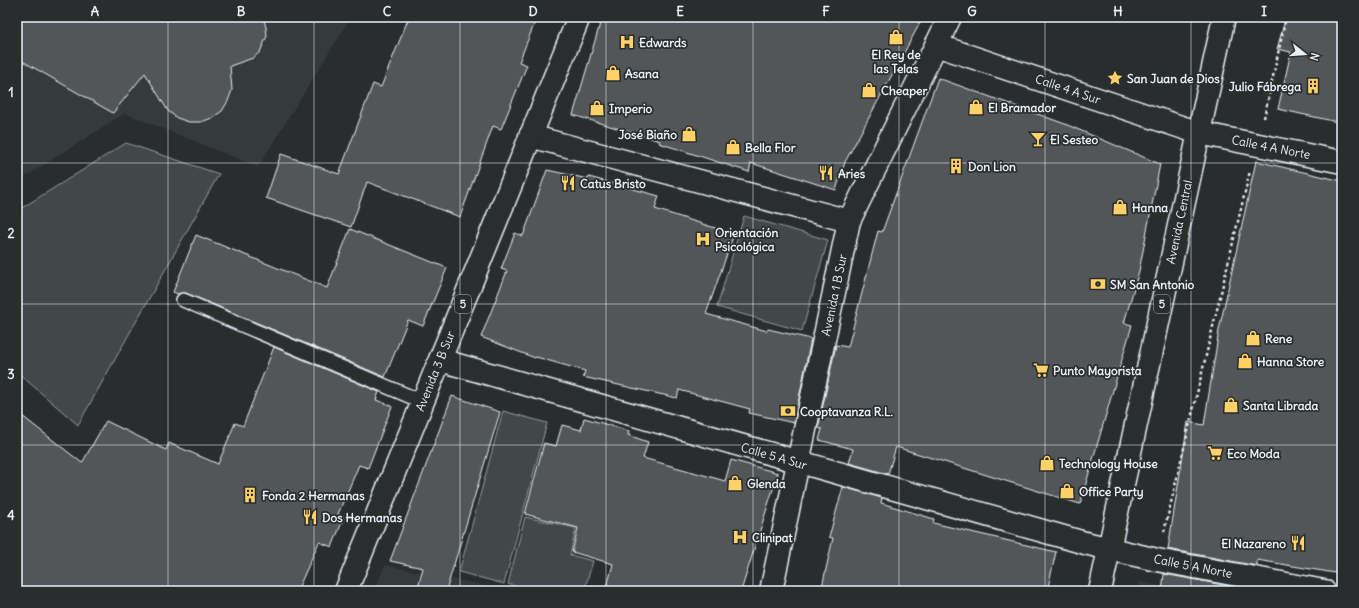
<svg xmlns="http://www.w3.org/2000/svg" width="1359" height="608" font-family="Delius,sans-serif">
<rect width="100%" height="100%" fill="#2a2d2e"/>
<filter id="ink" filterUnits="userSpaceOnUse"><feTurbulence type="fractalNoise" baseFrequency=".025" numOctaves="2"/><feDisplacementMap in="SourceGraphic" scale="8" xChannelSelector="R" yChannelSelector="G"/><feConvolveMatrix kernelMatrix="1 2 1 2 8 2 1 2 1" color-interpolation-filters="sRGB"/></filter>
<g filter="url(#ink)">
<g fill="#363a3b">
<polygon points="17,17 351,17 258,167 125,113 17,182"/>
<polygon points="385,565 511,591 374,591"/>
<polygon points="1139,582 1189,591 1137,591"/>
</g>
<g fill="#424648" stroke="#959ca0">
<polygon points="126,143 219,174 78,425 17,372 17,211"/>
<polygon points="744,216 828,240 802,331 717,307"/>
<polygon points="503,411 547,423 504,584 459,572"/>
<polygon points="525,517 576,528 570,555 593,561 584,591 532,591 508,584"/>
</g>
<g fill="#535759" stroke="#e8f1f8">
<polygon points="17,17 263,17 266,27 267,36 260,52 253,58 230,66 232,90 228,101 222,111 212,118 201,122 189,122 177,118 168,111 145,73 113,113 17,58"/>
<polygon points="409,17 537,17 519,62 527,65 501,129 493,126 460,217 367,182 351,227 266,198 281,154 339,174 373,84 381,87"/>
<polygon points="602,17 906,17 920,23 845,162 836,190 751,163 749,172 659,143 660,141 573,115"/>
<polygon points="1286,17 1342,17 1342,123 1278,109 1291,52 1277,49"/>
<polygon points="938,78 1065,124 1160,164 1139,271 1124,323 1132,325 1080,504 896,447 888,474 849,463 853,449 819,440 822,429 818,428 836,345 848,347 878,231 882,232"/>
<polygon points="1256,161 1342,181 1342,570 1336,569 1335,573 1257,560 1257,566 1168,549 1188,422 1204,425 1219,330"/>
<polygon points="547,170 588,179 589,177 659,196 655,209 734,234 706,314 767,331 768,329 811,339 794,423 749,413 750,409 679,390 677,398 583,377 585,371 536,357 535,358 481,337 507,271 501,269 515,233 523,236"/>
<polygon points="350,229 447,268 423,326 408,320 385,377 186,293 178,294 173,292 196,235 327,288"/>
<polygon points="274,347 379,392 376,400 392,406 368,468 359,465 338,514 344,517 332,547 319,542 297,591 17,591 17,412 82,463 106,421 166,450 169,443 218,464 235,423 243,426"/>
<polygon points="452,396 500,412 446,591 417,591 423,568 390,561"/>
<polygon points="584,418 629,431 628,435 648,442 643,458 725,481 731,460 778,473 741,591 606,591 613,564 572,552 578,528 525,514 544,443 556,446 562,425 581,430"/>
<polygon points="843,487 882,498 881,503 934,519 933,523 1056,552 1047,591 821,591 833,538 829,537"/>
<polygon points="1164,574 1255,591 1162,591"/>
</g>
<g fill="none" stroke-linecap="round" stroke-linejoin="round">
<g stroke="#e8f1f8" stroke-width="16">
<polyline id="lane" points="183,300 423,402"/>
</g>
<g stroke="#e8f1f8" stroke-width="25">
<g id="street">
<polyline points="936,45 1199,133 1342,162"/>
<polyline points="530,136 849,221"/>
<polyline points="440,360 1085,543 1157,560 1324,591"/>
<polyline points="771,591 849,221 950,17"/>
</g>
</g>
<g stroke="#e8f1f8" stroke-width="25">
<g id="primary">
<polyline points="346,591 579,17"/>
<polyline points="1100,591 1224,17"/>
</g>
</g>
<g stroke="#e8f1f8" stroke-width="2.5" stroke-dasharray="3 3" stroke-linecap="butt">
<polyline points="1264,118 1286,17"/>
<polyline points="1164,532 1250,171"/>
</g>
<use href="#lane" stroke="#2a2d2e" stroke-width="13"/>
<use href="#street" stroke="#2a2d2e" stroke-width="22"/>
<use href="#primary" stroke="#2a2d2e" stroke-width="22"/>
</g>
</g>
<path fill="none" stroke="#e8f1f8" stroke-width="1" stroke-opacity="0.55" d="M168 17V591M314 17V591M460 17V591M606 17V591M753 17V591M899 17V591M1045 17V591M1191 17V591M17 163H1342M17 304H1342M17 445H1342"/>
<defs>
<g id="shop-bare" transform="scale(1.2)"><path d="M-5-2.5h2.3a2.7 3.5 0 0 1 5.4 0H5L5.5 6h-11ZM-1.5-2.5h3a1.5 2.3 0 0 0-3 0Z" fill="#ffd166" stroke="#2a2d2e" stroke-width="2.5" paint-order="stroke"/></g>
<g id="hospital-bare" transform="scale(1.2)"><path d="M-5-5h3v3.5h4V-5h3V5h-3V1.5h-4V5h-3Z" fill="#ffd166" stroke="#2a2d2e" stroke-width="2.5" paint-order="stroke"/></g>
<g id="sight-bare" transform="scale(1.2)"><path d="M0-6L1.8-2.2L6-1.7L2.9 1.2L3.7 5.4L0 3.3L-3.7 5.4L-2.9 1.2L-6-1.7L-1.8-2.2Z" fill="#ffd166" stroke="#2a2d2e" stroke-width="2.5" paint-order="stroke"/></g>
<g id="building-bare" transform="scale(1.2)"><path d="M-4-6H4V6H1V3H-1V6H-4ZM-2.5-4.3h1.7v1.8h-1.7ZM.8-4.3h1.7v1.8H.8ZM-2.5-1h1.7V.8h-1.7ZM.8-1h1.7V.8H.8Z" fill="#ffd166" stroke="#2a2d2e" stroke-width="2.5" paint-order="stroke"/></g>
<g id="bar-bare" transform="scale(1.2)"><path d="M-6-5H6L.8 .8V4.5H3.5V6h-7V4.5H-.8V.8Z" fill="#ffd166" stroke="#2a2d2e" stroke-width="2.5" paint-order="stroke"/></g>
<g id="restaurant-bare" transform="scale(1.2)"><path d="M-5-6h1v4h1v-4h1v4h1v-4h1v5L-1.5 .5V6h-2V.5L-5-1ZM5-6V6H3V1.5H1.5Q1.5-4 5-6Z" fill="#ffd166" stroke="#2a2d2e" stroke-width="2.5" paint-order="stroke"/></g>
<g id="bank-bare" transform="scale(1.2)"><path d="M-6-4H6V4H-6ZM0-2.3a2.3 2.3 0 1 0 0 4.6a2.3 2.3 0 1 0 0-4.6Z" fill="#ffd166" stroke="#2a2d2e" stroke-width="2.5" paint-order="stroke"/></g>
<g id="supermarket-bare" transform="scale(1.2)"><path d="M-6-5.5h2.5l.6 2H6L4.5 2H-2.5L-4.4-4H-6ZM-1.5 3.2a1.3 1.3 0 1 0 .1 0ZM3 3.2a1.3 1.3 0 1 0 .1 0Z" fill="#ffd166" stroke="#2a2d2e" stroke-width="2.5" paint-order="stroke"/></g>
</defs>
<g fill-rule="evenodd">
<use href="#shop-bare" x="896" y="37"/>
<use href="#hospital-bare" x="627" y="42"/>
<use href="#shop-bare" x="613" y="73"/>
<use href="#sight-bare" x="1115" y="78"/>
<use href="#building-bare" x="1313" y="86"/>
<use href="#shop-bare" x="869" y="90"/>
<use href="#shop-bare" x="976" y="107"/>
<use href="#shop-bare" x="597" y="108"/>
<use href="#shop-bare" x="689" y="134"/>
<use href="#bar-bare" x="1038" y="139"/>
<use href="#shop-bare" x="733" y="147"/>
<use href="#building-bare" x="956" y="166"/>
<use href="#restaurant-bare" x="826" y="173"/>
<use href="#restaurant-bare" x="568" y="183"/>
<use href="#shop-bare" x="1120" y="207"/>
<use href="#hospital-bare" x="703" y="239"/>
<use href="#bank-bare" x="1098" y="284"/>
<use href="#shop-bare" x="1253" y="338"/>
<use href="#shop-bare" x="1245" y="361"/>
<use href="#supermarket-bare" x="1041" y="370"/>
<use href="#shop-bare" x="1231" y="405"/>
<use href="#bank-bare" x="788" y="411"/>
<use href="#supermarket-bare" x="1215" y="453"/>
<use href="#shop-bare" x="1047" y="463"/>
<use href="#shop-bare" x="735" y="483"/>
<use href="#shop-bare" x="1067" y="491"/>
<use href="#building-bare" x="250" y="495"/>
<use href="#restaurant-bare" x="310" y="517"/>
<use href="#hospital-bare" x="740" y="537"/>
<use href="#restaurant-bare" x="1298" y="543"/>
</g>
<g text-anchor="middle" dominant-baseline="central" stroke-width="3.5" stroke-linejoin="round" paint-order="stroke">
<g fill="#2a2d2e" stroke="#afb6bb" stroke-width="1">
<rect x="455" y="295" width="16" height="18" rx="3"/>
<rect x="1154" y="295" width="16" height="18" rx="3"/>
</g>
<g font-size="11" font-weight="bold" fill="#e8f1f8">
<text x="463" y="304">5</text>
<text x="1162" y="304">5</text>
</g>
<g font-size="12" font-weight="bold" fill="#e8f1f8" stroke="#2a2d2e" text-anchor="start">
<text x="639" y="42">Edwards</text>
<text x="896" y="54" text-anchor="middle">El Rey de<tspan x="896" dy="14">las Telas</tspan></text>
<text x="625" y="73">Asana</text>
<text x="1127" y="78">San Juan de Dios</text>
<text x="1301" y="86" text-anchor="end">Julio Fábrega</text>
<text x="881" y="90">Cheaper</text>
<text x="988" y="107">El Bramador</text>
<text x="609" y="108">Imperio</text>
<text x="677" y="134" text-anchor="end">José Biaño</text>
<text x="1050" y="139">El Sesteo</text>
<text x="745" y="147">Bella Flor</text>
<text x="968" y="166">Don Lion</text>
<text x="838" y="173">Aries</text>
<text x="580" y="183">Catus Bristo</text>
<text x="1132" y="207">Hanna</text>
<text x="715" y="232">Orientación<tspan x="715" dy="14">Psicológica</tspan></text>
<text x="1110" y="284">SM San Antonio</text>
<text x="1265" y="338">Rene</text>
<text x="1257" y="361">Hanna Store</text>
<text x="1053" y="370">Punto Mayorista</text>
<text x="1243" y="405">Santa Librada</text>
<text x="800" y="411">Cooptavanza R.L.</text>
<text x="1227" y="453">Eco Moda</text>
<text x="1059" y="463">Technology House</text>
<text x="747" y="483">Glenda</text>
<text x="1079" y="491">Office Party</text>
<text x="262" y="495">Fonda 2 Hermanas</text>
<text x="322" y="517">Dos Hermanas</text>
<text x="752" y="537">Clinipat</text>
<text x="1286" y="543" text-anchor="end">El Nazareno</text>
</g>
<g font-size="12" fill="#e8f1f8" stroke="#2a2d2e">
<text transform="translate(1068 89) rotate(19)">Calle 4 A Sur</text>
<text transform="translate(1271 147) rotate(11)">Calle 4 A Norte</text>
<text transform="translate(1179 222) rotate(-78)">Avenida Central</text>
<text transform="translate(834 295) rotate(-78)">Avenida 1 B Sur</text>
<text transform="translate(435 371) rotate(-68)">Avenida 3 B Sur</text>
<text transform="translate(774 456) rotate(16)">Calle 5 A Sur</text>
<text transform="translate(1193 566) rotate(11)">Calle 5 A Norte</text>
</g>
</g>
<rect width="1359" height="608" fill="none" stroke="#2a2d2e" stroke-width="44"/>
<g transform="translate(1305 54) rotate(107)" stroke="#2a2d2e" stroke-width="3" paint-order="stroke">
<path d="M0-3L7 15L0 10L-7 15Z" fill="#e8f1f8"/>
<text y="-6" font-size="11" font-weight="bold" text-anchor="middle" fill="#e8f1f8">N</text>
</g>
<rect x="22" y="22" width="1315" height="564" fill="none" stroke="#e8f1f8" stroke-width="1.5"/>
<g font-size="13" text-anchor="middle" font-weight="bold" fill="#e8f1f8">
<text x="95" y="16">A</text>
<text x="241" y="16">B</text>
<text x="387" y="16">C</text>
<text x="533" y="16">D</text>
<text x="680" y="16">E</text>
<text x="826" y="16">F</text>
<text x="972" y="16">G</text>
<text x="1118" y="16">H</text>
<text x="1264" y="16">I</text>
<text x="11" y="97">1</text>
<text x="11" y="238">2</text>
<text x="11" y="379">3</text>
<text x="11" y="520">4</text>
</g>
</svg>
